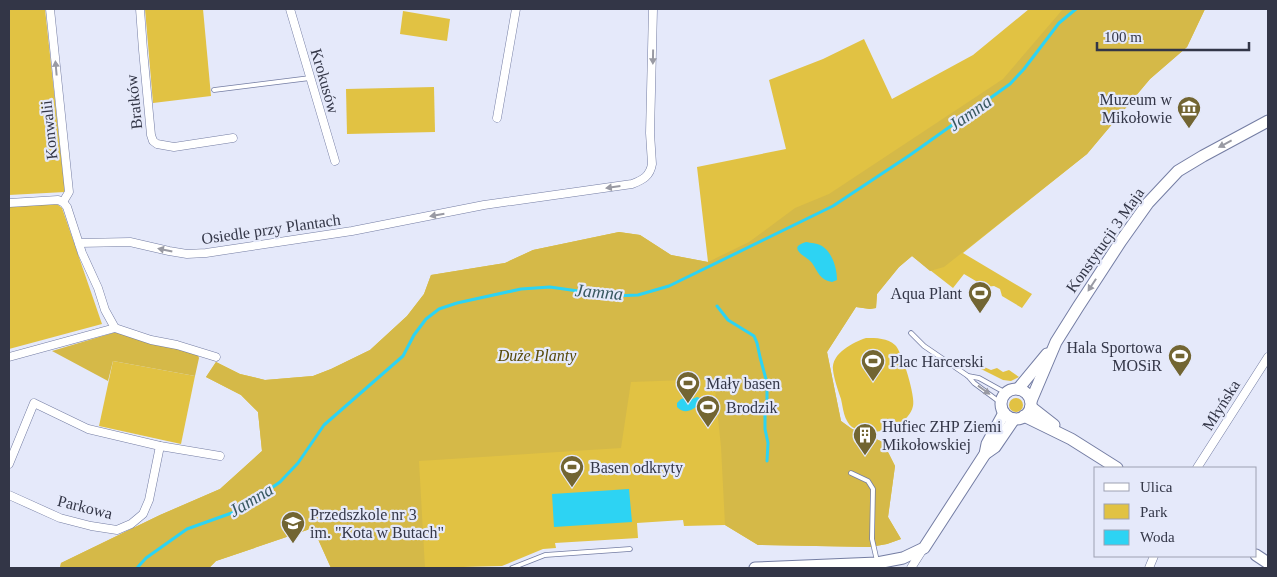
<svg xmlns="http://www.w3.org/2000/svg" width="1277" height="577" font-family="Georgia,serif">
<rect width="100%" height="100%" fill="#e5e9fa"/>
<g fill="#e1c243">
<polygon points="9,9 45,9 65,192 9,195"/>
<polygon points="145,9 203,9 211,96 153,103"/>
<polygon points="1029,9 1205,9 1187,47 1150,79 1087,154 963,253 1032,294 1022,308 1002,296 1000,289 994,286 986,287 964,274 953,288 912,256 899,267 877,294 876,308 870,309 856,307 827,352 841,421 852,429 883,442 895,466 888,517 901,539 887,544 870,547 758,545 725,525 684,526 683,520 637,523 638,538 555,543 556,548 543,549 502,566 425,568 331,568 313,528 216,561 209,568 60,568 61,563 160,515 220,489 262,451 258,412 241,395 206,377 216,362 240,374 265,380 313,376 331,369 370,350 407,316 424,294 431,275 505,263 533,250 619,232 640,235 671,255 708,262 697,167 786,149 769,80 823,59 864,39 892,99 973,55"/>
<polygon points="403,11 450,19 447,41 400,34"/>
<polygon points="434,87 435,132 347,134 346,89"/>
<polygon points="52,202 57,204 62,208 102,324 9,349 9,207"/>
<path d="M866 338C876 338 888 338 895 345 902 351 916 398 913 406 908 428 870 439 852 427 844 421 843 408 841 399 838 390 834 379 833 370 831 353 854 342 866 338Z"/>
<polygon points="966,359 991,370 997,368 1003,372 1009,370 1019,377 1011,381 1003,380 965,361"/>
<polygon points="113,361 195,376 181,444 99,426"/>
<circle cx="1016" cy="405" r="7"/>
</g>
<g fill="#d5b948">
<polygon points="1063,9 1205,9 1187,47 1150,79 1087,154 944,267 930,271 912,256 899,267 877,294 876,308 870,309 856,307 827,352 841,421 852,429 883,442 895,466 888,517 901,539 887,544 870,547 758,545 725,525 721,447 714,379 631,382 621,448 419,461 425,568 331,568 313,528 216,561 209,568 60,568 61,563 160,515 220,489 262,451 258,412 241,395 206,377 216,362 240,374 265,380 313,376 331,369 370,350 407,316 424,294 431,275 505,263 533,250 619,232 640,235 671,255 708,262 749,242 795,208 829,194 1003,79"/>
<polygon points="116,332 198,355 199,358 195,376 113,361 108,381 52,351"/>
</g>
<g fill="#2dd3f3">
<path d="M806 242C811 243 817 243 822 246 832 252 837 268 837 280L832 282C820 280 818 272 812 263 808 257 785 248 806 242Z"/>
<path d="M697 397 700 398 699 404C693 410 685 415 677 407V403L681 399 685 398 690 400Z"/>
<polygon points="629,489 632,522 554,527 552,494"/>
</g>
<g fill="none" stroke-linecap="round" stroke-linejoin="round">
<g stroke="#2dd3f3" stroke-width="3">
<polyline points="717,306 728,320 754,336 757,343 760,357 767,383 767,401 765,415 765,429 768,443 767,461"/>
<polyline points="137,568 146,558 187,529 240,510 280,482 298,463 324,425 403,356 414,335 426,319 439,309 457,303 521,289 550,287 613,296 638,295 669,286 833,206 910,155 1010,84 1024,69 1059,23 1076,9"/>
</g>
<g stroke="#747da3" stroke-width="5.5">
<g id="lane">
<polyline points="214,90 310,78"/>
<polyline points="911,333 924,346 968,376 974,383 1001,403"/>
<polyline points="968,376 979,378 1006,393"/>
<polyline points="851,473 868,481 873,489 872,539 877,561"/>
<polyline points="512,568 545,555 630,549"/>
</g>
</g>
<g stroke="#747da3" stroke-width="9">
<g id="street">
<polyline points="50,9 69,192 63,202"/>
<polyline points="140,9 143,50 151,135 153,141 157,144 174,147 233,138"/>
<polyline points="290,9 335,161"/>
<polyline points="497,118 516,9"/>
<polyline points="63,202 67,207 82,253 98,288 105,310 115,328 151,340 177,345 216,357"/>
<polyline points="9,203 58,200 63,202"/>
<path d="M79 243 130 242 169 251 187 254 206 253 352 231 484 205 632 184C643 180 650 176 652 164L650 133 653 9"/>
<polyline points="9,357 115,328"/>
<polyline points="9,464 34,403 88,429 160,446 220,456"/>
<polyline points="1197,468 1268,357"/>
<polyline points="9,495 60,518 91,526 117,530 131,524 143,514 149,500 160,446"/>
<polyline points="911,568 923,549"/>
<polyline points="1149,568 1154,556"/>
</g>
</g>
<g stroke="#747da3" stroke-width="13">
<g id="secondary">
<polyline points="1018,389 1047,354"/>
<circle cx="1016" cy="404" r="15"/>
<polyline points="1031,401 1056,342 1078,307 1121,241 1148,203 1178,171 1203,156 1268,121"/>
<polyline points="1031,407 1054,425"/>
<polyline points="1024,416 1071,439 1117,468"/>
<polyline points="985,454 995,447 1014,419"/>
<polyline points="1256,555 1268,563"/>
<polyline points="755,568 877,563 903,558 924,548 985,454 987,444 1004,413"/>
</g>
</g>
<use href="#lane" stroke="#fff" stroke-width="4"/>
<use href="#street" stroke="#fff" stroke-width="8"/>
<use href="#secondary" stroke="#fff" stroke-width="11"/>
</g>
<defs><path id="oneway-solid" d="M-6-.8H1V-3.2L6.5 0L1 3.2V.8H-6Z" transform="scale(1.25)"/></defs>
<g fill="#999aa3">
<use href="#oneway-solid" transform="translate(653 57) rotate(91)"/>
<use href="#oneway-solid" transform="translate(56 68) rotate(-95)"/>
<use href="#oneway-solid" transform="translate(1225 144) rotate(152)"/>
<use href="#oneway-solid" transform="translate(613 187) rotate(172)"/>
<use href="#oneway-solid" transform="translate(437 215) rotate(170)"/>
<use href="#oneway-solid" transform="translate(165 250) rotate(-168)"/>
<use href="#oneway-solid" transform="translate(1092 285) rotate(123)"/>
<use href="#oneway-solid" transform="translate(984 390) rotate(36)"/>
</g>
<defs>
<g id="museum-pin" transform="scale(1.25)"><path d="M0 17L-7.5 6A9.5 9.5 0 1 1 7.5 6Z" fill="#726532" stroke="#e5e9fa"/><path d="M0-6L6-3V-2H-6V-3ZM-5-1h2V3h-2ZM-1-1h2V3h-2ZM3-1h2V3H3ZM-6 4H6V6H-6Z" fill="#fff"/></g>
<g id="stadium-pin" transform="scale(1.25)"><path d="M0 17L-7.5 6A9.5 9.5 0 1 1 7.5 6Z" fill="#726532" stroke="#e5e9fa"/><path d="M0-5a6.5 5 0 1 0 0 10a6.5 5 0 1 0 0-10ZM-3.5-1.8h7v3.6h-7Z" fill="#fff"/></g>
<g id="building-pin" transform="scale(1.25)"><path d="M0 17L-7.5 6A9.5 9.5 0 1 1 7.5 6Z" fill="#726532" stroke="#e5e9fa"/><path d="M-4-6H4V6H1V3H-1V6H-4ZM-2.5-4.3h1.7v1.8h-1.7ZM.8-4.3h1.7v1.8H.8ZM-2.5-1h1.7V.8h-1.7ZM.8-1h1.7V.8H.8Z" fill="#fff"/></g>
<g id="school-pin" transform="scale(1.25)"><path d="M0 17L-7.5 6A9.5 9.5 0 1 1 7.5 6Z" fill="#726532" stroke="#e5e9fa"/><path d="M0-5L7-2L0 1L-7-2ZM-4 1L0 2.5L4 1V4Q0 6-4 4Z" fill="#fff"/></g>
</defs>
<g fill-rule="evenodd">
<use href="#museum-pin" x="1189" y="108"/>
<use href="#stadium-pin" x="980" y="293"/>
<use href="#stadium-pin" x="1180" y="356"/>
<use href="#stadium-pin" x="873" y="361"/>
<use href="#stadium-pin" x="688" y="383"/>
<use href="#stadium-pin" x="708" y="407"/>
<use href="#building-pin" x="865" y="435"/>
<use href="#stadium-pin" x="572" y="467"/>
<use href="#school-pin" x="293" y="523"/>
</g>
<g text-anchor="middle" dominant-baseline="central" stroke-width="4.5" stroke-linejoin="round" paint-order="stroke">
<g font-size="16" fill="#333647" stroke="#e5e9fa">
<text transform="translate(325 81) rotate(74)">Krokusów</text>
<text transform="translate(134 102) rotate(-96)">Bratków</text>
<text transform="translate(49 130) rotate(-96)">Konwalii</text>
<text transform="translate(271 229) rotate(-8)">Osiedle przy Plantach</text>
<text transform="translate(1105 240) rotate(-55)">Konstytucji 3 Maja</text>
<text transform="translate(1221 405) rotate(-58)">Młyńska</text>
<text transform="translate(85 507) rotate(14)">Parkowa</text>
</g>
<g font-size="16" fill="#333647" stroke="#e5e9fa" text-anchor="start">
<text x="1172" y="99" text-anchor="end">Muzeum w<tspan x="1172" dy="18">Mikołowie</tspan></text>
<text x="962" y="293" text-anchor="end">Aqua Plant</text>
<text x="1162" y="347" text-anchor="end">Hala Sportowa<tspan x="1162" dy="18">MOSiR</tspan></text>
<text x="890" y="361">Plac Harcerski</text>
<text x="706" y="383">Mały basen</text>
<text x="726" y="407">Brodzik</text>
<text x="882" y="426">Hufiec ZHP Ziemi<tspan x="882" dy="18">Mikołowskiej</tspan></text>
<text x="590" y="467">Basen odkryty</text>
<text x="310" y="514">Przedszkole nr 3<tspan x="310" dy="18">im. "Kota w Butach"</tspan></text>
</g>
<g font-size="16" font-style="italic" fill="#574909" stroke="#e5e9fa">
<text x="537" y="355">Duże Planty</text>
</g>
<g font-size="18" font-style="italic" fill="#385860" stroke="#e5e9fa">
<text transform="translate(970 113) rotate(-35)">Jamna</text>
<text transform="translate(599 292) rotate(5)">Jamna</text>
<text transform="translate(251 500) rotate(-31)">Jamna</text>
</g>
</g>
<rect width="1277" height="577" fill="none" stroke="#333647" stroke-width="20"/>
<rect x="1094" y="467" width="162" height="90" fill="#e5e9fa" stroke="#9ea1b2"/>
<rect x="1104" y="483" width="25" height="8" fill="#ffffff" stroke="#9ea1b2"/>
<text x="1140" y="492" font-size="15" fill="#333647">Ulica</text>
<rect x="1104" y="504" width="25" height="15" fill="#e1c243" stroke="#9ea1b2"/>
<text x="1140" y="517" font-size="15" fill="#333647">Park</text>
<rect x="1104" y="530" width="25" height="15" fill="#2dd3f3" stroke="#9ea1b2"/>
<text x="1140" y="542" font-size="15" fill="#333647">Woda</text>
<path d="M1097 42v8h152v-8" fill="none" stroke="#333647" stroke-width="2.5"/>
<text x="1104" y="42" font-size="15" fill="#333647" stroke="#e5e9fa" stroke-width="4" paint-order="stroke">100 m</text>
</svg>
